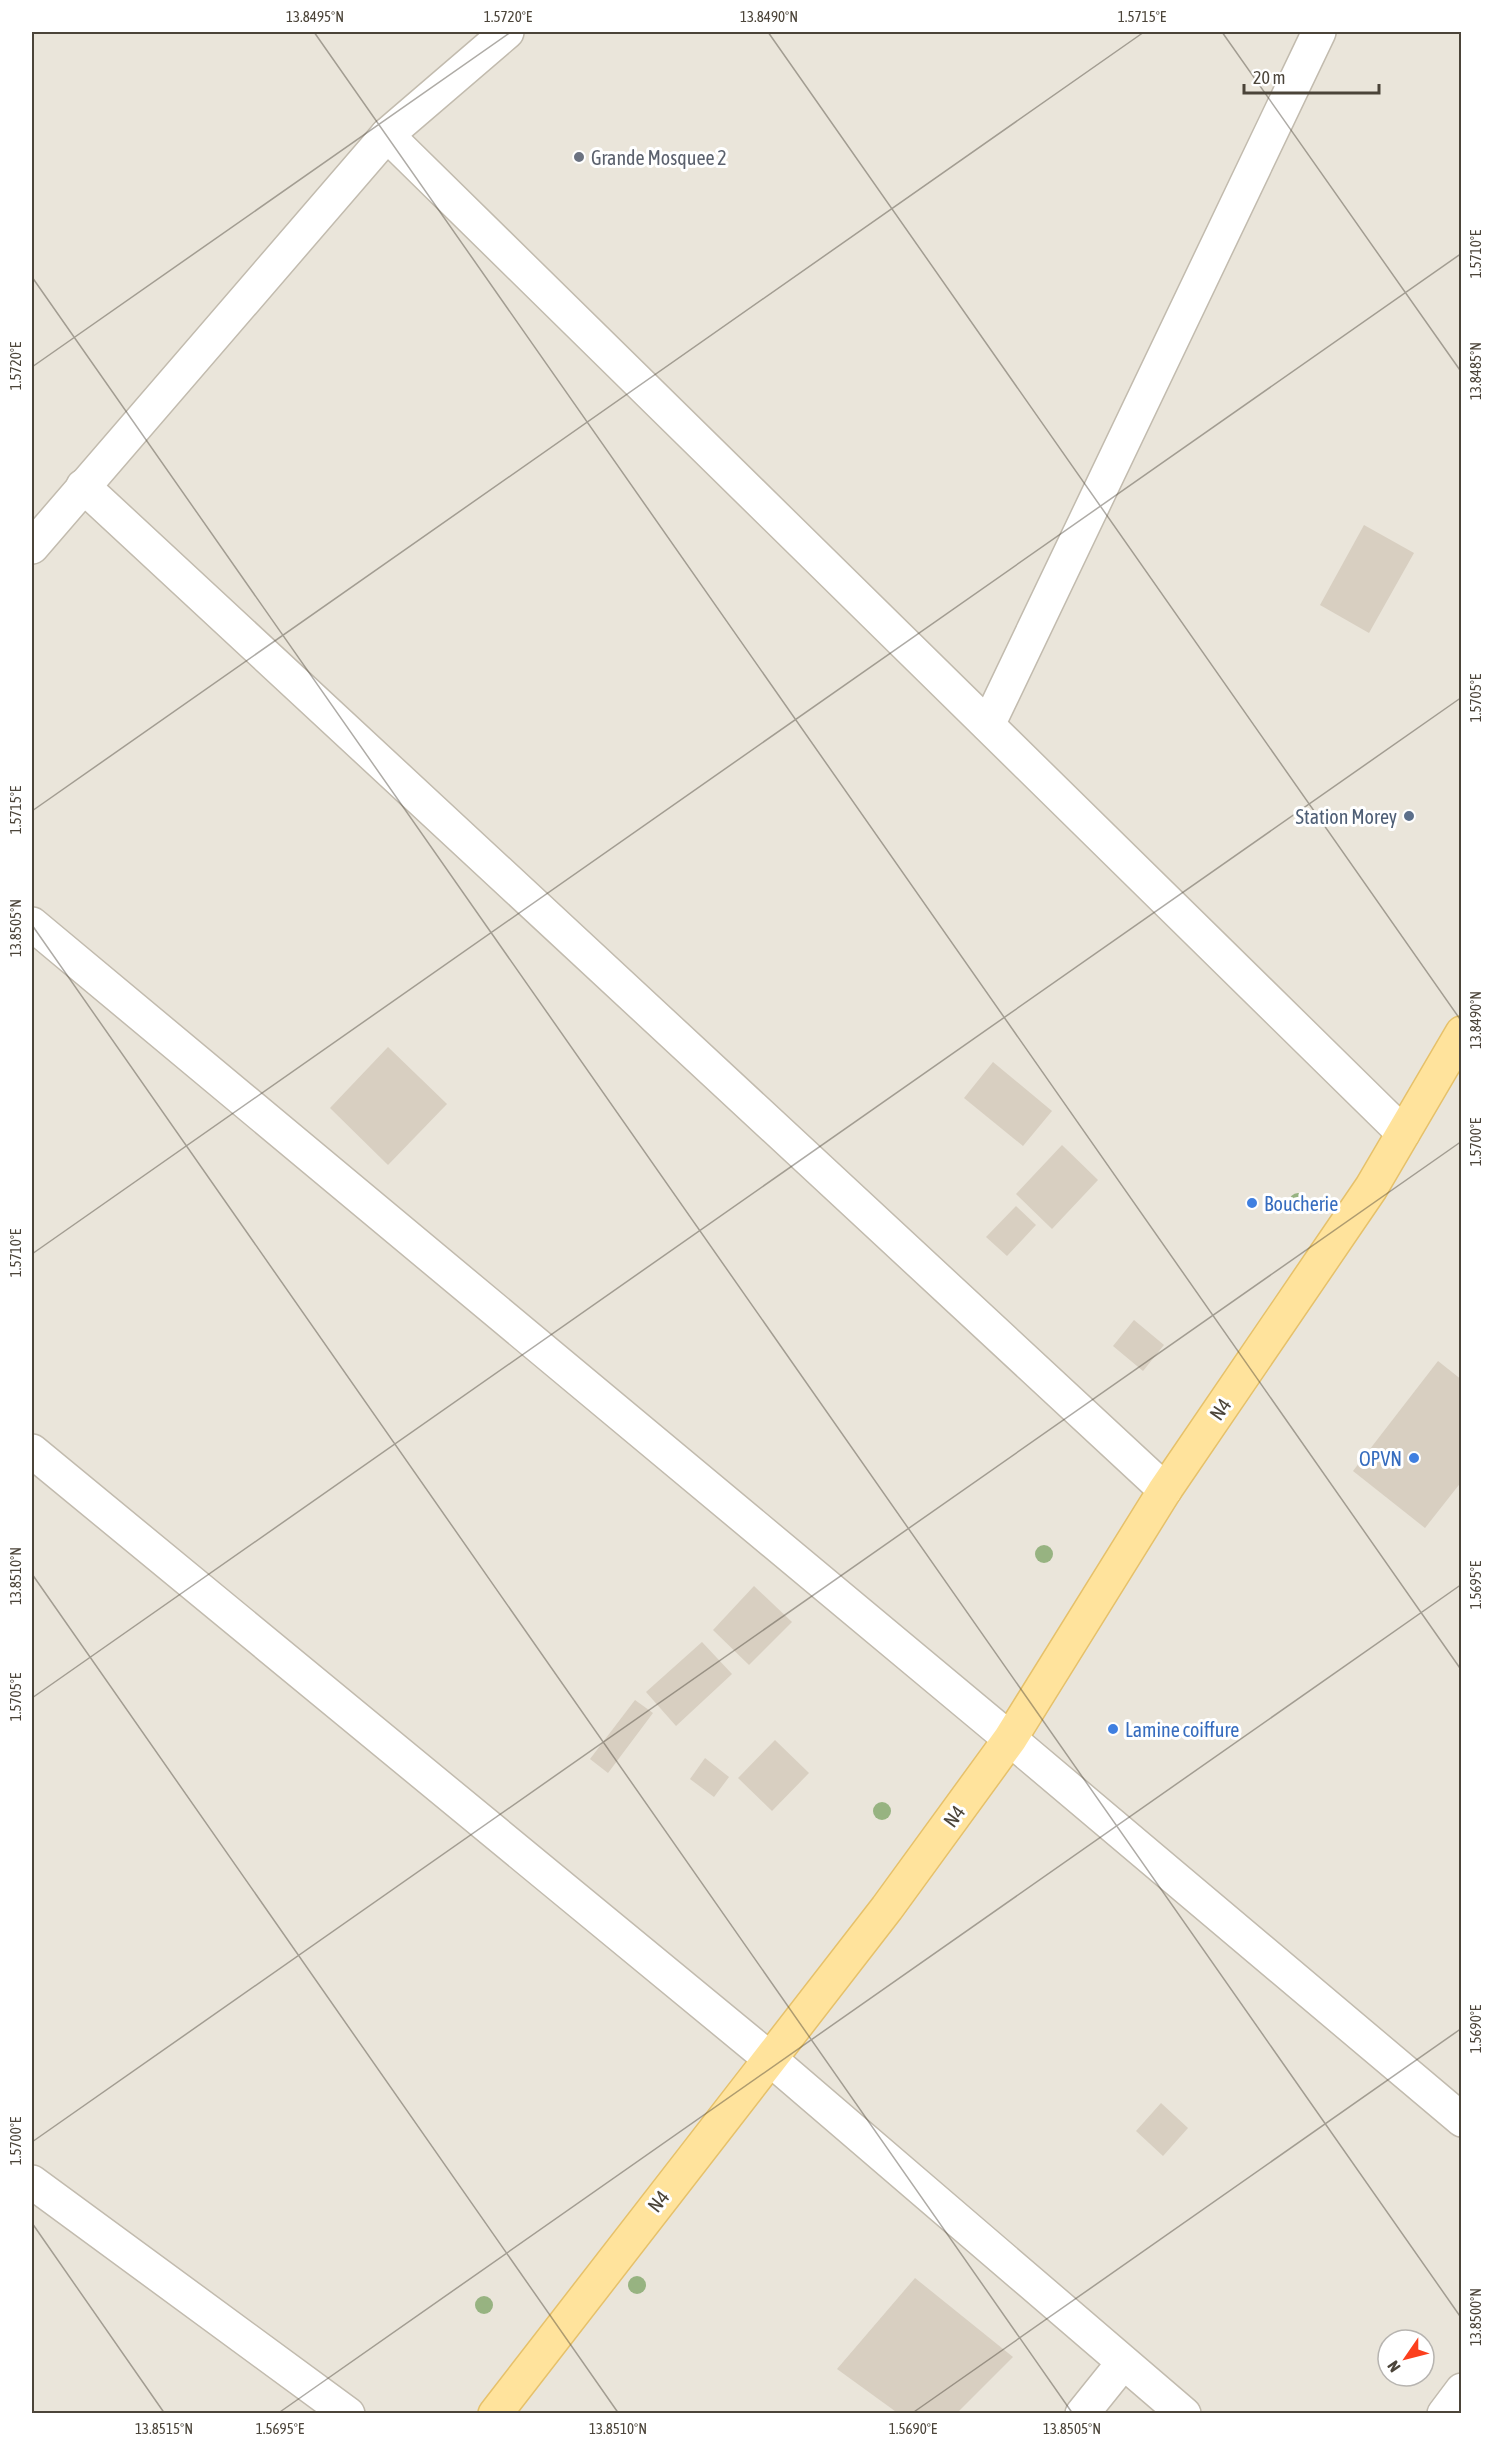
<svg xmlns="http://www.w3.org/2000/svg" width="1493" height="2445" font-family="'Asap Condensed',sans-serif">
<rect width="100%" height="100%" fill="#f6f3ec"/>
<path fill="#eae5da" fill-rule="evenodd" d="M32 32H1461V2413L32 2414ZM1388 2340H1424V2376H1388Z"/>
<g fill="#d8cfc1">
<polygon points="1364,525 1414,553 1369,633 1320,605"/>
<polygon points="388,1047 447,1104 388,1165 330,1108"/>
<polygon points="993,1062 1052,1111 1023,1146 964,1098"/>
<polygon points="1062,1145 1098,1180 1052,1229 1016,1194"/>
<polygon points="1016,1206 1036,1225 1007,1256 986,1237"/>
<polygon points="1134,1320 1164,1345 1143,1371 1113,1346"/>
<polygon points="1438,1361 1462,1380 1462,1481 1425,1528 1353,1471"/>
<polygon points="754,1586 792,1622 749,1665 713,1630"/>
<polygon points="702,1642 732,1674 676,1726 646,1692"/>
<polygon points="635,1700 653,1713 608,1773 590,1759"/>
<polygon points="775,1740 809,1773 772,1811 738,1778"/>
<polygon points="705,1758 729,1777 714,1797 690,1779"/>
<polygon points="1161,2103 1188,2128 1163,2156 1136,2131"/>
<polygon points="915,2278 1013,2357 956,2414 899,2414 837,2369"/>
</g>
<g fill="none" stroke-linecap="round" stroke-linejoin="round">
<g stroke="#c2bbae" stroke-width="36">
<g id="minor">
<polyline points="387,135 1403,1133"/>
<polyline points="83,486 1165,1490"/>
<polyline points="32,547 387,135 507,32"/>
<polyline points="988,725 1319,32"/>
<polyline points="32,924 1010,1739 1462,2120"/>
<polyline points="32,1451 769,2058 1184,2414"/>
<polyline points="32,2182 348,2414"/>
<polyline points="1082,2414 1123,2363"/>
<polyline points="1444,2414 1462,2390"/>
</g>
</g>
<g stroke="#e6c16a" stroke-width="36">
<polyline id="major" points="495,2414 887,1908 1010,1739 1165,1490 1371,1188 1462,1033"/>
</g>
<use href="#minor" stroke="#fff" stroke-width="33"/>
<use href="#major" stroke="#ffe39c" stroke-width="33"/>
</g>
<g fill="#97b381">
<circle cx="1298" cy="1202" r="9"/>
<circle cx="1044" cy="1554" r="9"/>
<circle cx="882" cy="1811" r="9"/>
<circle cx="637" cy="2285" r="9"/>
<circle cx="484" cy="2305" r="9"/>
</g>
<path fill="none" stroke="#4b4439" stroke-width="1.5" stroke-opacity="0.45" d="M314 32 1462 1671M768 32 1462 1022M1222 32 1462 373M32 277 1462 2319M32 367 511 32M32 811 1144 32M32 925 1073 2414M32 1254 1462 253M32 1574 619 2414M32 1698 1462 697M32 2142 1462 1141M32 2223 165 2414M277 2414 1462 1584M911 2414 1462 2028"/>
<circle fill="#6b7280" stroke="#fff" stroke-width="2" cx="579" cy="157" r="6"/>
<circle fill="#5c6f8a" stroke="#fff" stroke-width="2" cx="1409" cy="816" r="6"/>
<g fill="#3f7fe0" stroke="#fff" stroke-width="2">
<circle cx="1252" cy="1203" r="6"/>
<circle cx="1414" cy="1458" r="6"/>
<circle cx="1113" cy="1729" r="6"/>
</g>
<g text-anchor="middle" dominant-baseline="central" stroke-width="6" stroke-linejoin="round" paint-order="stroke">
<g font-size="20" fill="#5b616d" stroke="#fff" text-anchor="start">
<text x="591" y="157">Grande Mosquee 2</text>
</g>
<g font-size="20" fill="#4e5e75" stroke="#fff" text-anchor="end">
<text x="1397" y="816">Station Morey</text>
</g>
<g font-size="20" fill="#366cbe" stroke="#fff" text-anchor="start">
<text x="1264" y="1203">Boucherie</text>
<text x="1402" y="1458" text-anchor="end">OPVN</text>
<text x="1125" y="1729">Lamine coiffure</text>
</g>
<g font-size="20" fill="#4b4439" stroke="#fff">
<text transform="translate(1220 1409) rotate(-56)">N4</text>
<text transform="translate(954 1816) rotate(-54)">N4</text>
<text transform="translate(658 2201) rotate(-52)">N4</text>
</g>
</g>
<rect width="1493" height="2445" fill="none" stroke="#ffffff" stroke-width="66"/>
<g transform="translate(1406 2358) rotate(235)"><circle r="28" fill="#ffffff" stroke="#b7b4b0" stroke-width="1.5"/>
<path d="M0-4.5L10 22L0 15L-10 22Z" fill="#fc3f1d"/>
<text y="-9" font-size="16" font-weight="bold" text-anchor="middle" fill="#4b4439">N</text>
</g>
<path d="M1244 84v9h135v-9" fill="none" stroke="#4b4439" stroke-width="3"/>
<text x="1253" y="84" font-size="18" fill="#4b4439" stroke="#ffffff" stroke-width="4.5" paint-order="stroke">20 m</text>
<rect x="33" y="33" width="1427" height="2379" fill="none" stroke="#4b4439" stroke-width="2"/>
<g font-size="15" text-anchor="middle" fill="#4b4439">
<text x="315" y="22">13.8495°N</text>
<text x="508" y="22">1.5720°E</text>
<text x="769" y="22">13.8490°N</text>
<text x="1142" y="22">1.5715°E</text>
<text transform="translate(1476 254) rotate(-90)" y="5">1.5710°E</text>
<text transform="translate(16 366) rotate(-90)" y="5">1.5720°E</text>
<text transform="translate(1476 371) rotate(-90)" y="5">13.8485°N</text>
<text transform="translate(1476 698) rotate(-90)" y="5">1.5705°E</text>
<text transform="translate(16 810) rotate(-90)" y="5">1.5715°E</text>
<text transform="translate(16 928) rotate(-90)" y="5">13.8505°N</text>
<text transform="translate(1476 1020) rotate(-90)" y="5">13.8490°N</text>
<text transform="translate(1476 1142) rotate(-90)" y="5">1.5700°E</text>
<text transform="translate(16 1253) rotate(-90)" y="5">1.5710°E</text>
<text transform="translate(16 1576) rotate(-90)" y="5">13.8510°N</text>
<text transform="translate(1476 1585) rotate(-90)" y="5">1.5695°E</text>
<text transform="translate(16 1697) rotate(-90)" y="5">1.5705°E</text>
<text transform="translate(1476 2029) rotate(-90)" y="5">1.5690°E</text>
<text transform="translate(16 2141) rotate(-90)" y="5">1.5700°E</text>
<text transform="translate(1476 2317) rotate(-90)" y="5">13.8500°N</text>
<text x="164" y="2434">13.8515°N</text>
<text x="280" y="2434">1.5695°E</text>
<text x="618" y="2434">13.8510°N</text>
<text x="913" y="2434">1.5690°E</text>
<text x="1072" y="2434">13.8505°N</text>
</g>
</svg>
